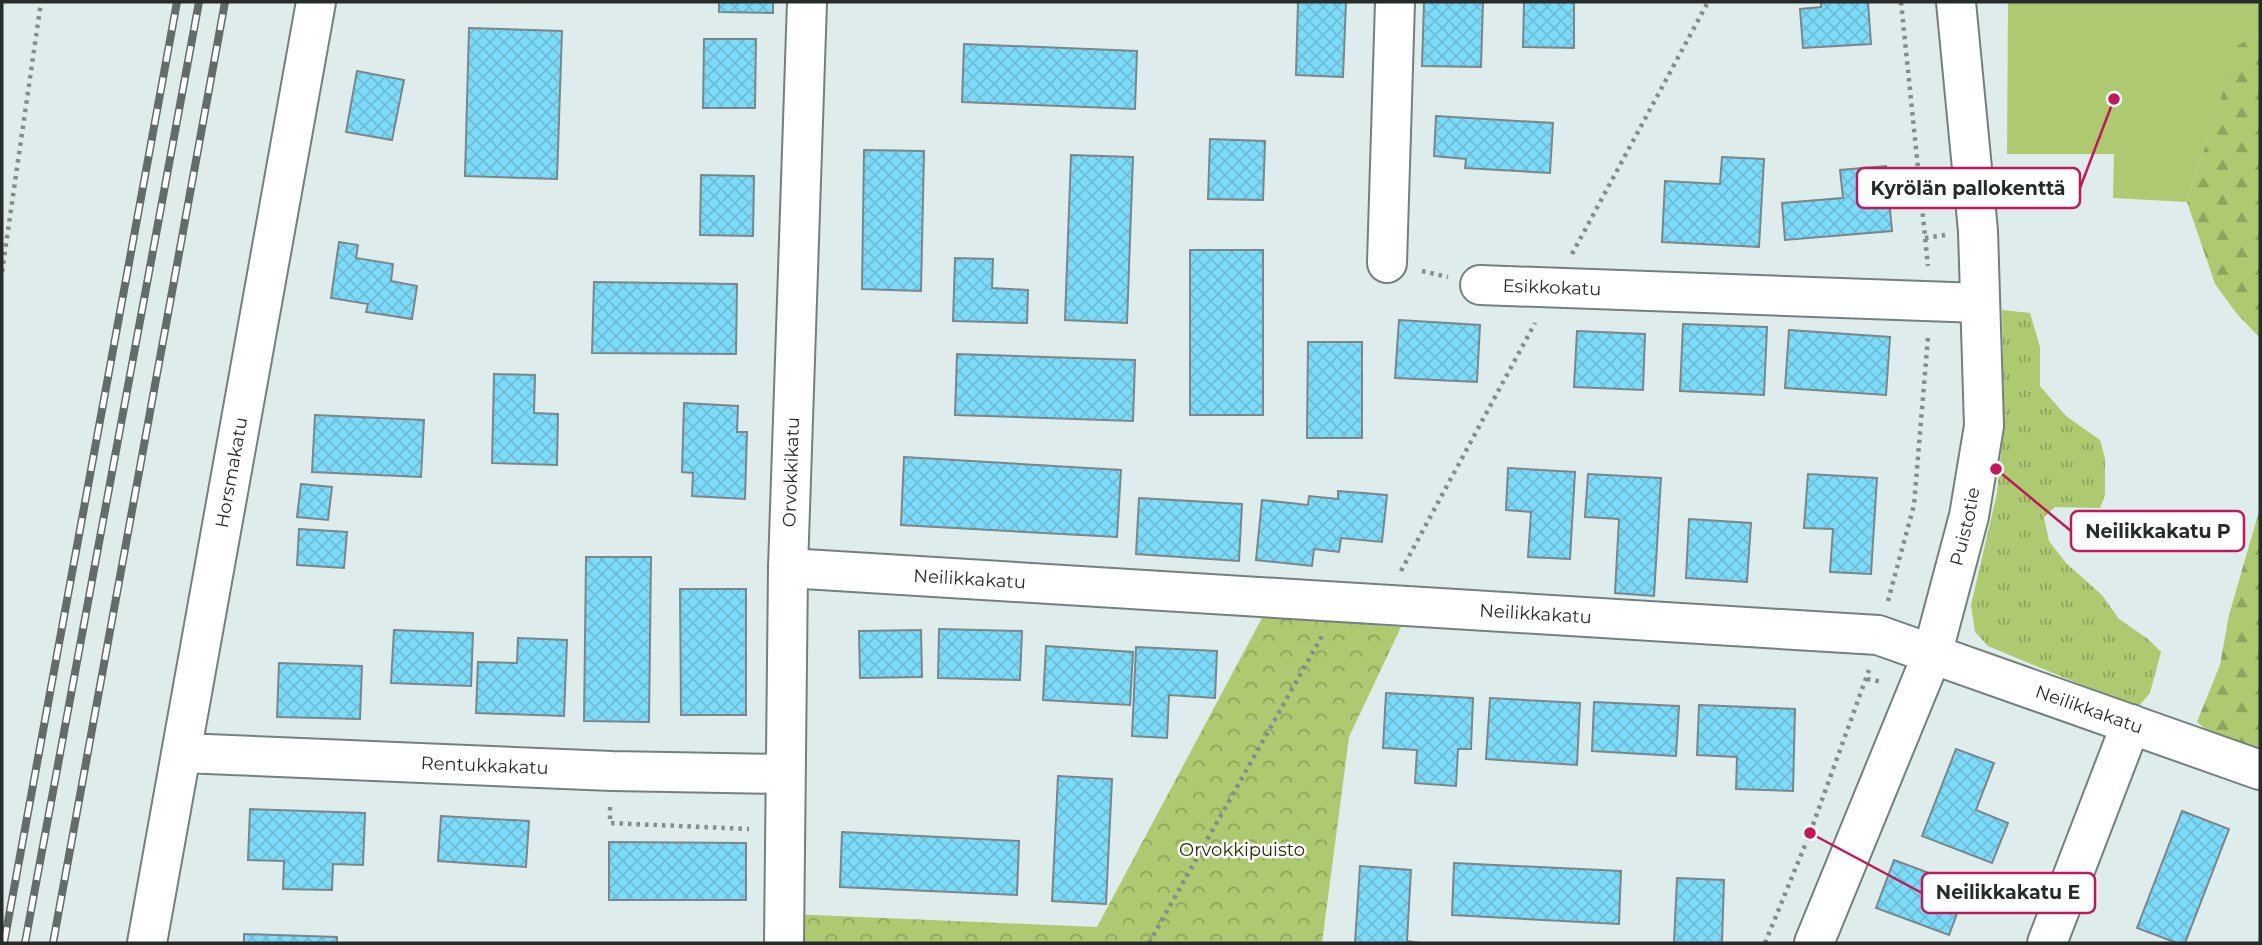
<svg xmlns="http://www.w3.org/2000/svg" width="2262" height="945" font-family="Montserrat,sans-serif">
<defs>
<pattern id="grass-tufts" width="24" height="20" patternUnits="userSpaceOnUse" patternTransform="scale(1.75)"><rect width="24" height="20" fill="#aeca70"/><path d="M3 7l-1-3M5 7V3M7 7l1-3M15 17l-1-3M17 17v-4M19 17l1-3" fill="none" stroke="#8ea45c"/></pattern>
<pattern id="forest-firs" width="22" height="20" patternUnits="userSpaceOnUse" patternTransform="scale(1.75)"><rect width="22" height="20" fill="#aeca70"/><path d="M5 1l3.5 6h-7zM16 11l3.5 6h-7z" fill="#8ea45c"/></pattern>
<pattern id="park-crowns" width="20" height="18" patternUnits="userSpaceOnUse" patternTransform="scale(1.75)"><rect width="20" height="18" fill="#aeca70"/><path d="M2 6a3 3 0 1 1 6 0M12 15a3 3 0 1 1 6 0" fill="none" stroke="#8ea45c"/></pattern>
<pattern id="building-cross-hatch" width="8" height="8" patternUnits="userSpaceOnUse" patternTransform="scale(1.75)"><rect width="8" height="8" fill="#7cdbf9"/><path d="M0 0l8 8M0 8l8-8" fill="none" stroke="#6bbcd6"/></pattern>
</defs>
<rect width="100%" height="100%" fill="#deedeb"/>
<polygon fill="url(#grass-tufts)" points="2002,310 2030,313 2040,347 2040,386 2066,416 2100,440 2105,458 2105,495 2100,508 2055,507 2044,517 2049,541 2066,563 2102,595 2119,619 2148,639 2161,652 2150,693 2137,708 1988,646 1975,632 1971,605 1997,493 2004,420"/>
<g fill="url(#forest-firs)">
<polygon points="2260,34 2260,338 2237,314 2215,284 2187,202 2238,44"/>
<polygon points="2260,508 2260,753 2218,739 2197,722 2220,665 2229,615"/>
</g>
<polygon fill="url(#park-crowns)" points="1263,616 1401,627 1349,737 1322,943 791,943 791,914 1097,927"/>
<polygon fill="#aeca70" points="2008,2 2260,2 2260,34 2238,45 2187,202 2113,198 2114,154 2007,154"/>
<g fill="url(#building-cross-hatch)" stroke="#7a868a" stroke-width="2">
<polygon points="719,2 773,2 773,13 719,12"/>
<polygon points="1298,2 1346,2 1343,77 1296,75"/>
<polygon points="1424,2 1483,2 1481,67 1422,66"/>
<polygon points="1524,2 1574,2 1574,48 1523,47"/>
<polygon points="1821,2 1868,2 1871,44 1803,48 1800,9 1821,7"/>
<polygon points="469,28 562,31 557,179 465,176"/>
<polygon points="704,39 756,39 755,108 703,108"/>
<polygon points="964,44 1137,51 1135,109 962,102"/>
<polygon points="357,71 404,80 392,140 346,132"/>
<polygon points="1436,116 1553,123 1550,173 1465,168 1466,159 1434,156"/>
<polygon points="1210,139 1265,141 1263,200 1208,199"/>
<polygon points="864,150 924,151 921,291 862,289"/>
<polygon points="1071,155 1133,157 1127,323 1065,320"/>
<polygon points="1722,157 1764,159 1759,247 1662,242 1665,181 1720,184"/>
<polygon points="1886,166 1892,231 1785,240 1782,203 1843,198 1840,170"/>
<polygon points="701,175 754,176 753,236 700,235"/>
<polygon points="339,242 358,245 356,258 393,264 391,281 417,286 412,319 366,312 368,304 331,298"/>
<rect x="1190" y="250" width="73" height="165"/>
<polygon points="955,258 993,259 992,288 1028,290 1027,323 953,321"/>
<polygon points="594,282 737,284 736,354 592,353"/>
<polygon points="1399,320 1480,325 1477,382 1395,378"/>
<polygon points="1683,324 1767,327 1764,395 1680,391"/>
<polygon points="1789,330 1890,337 1886,395 1785,388"/>
<polygon points="1577,331 1645,334 1643,390 1574,387"/>
<polygon points="1308,342 1362,342 1362,438 1307,438"/>
<polygon points="957,354 1135,360 1133,421 955,415"/>
<polygon points="494,374 535,375 534,413 558,414 557,465 492,463"/>
<polygon points="684,403 738,406 737,432 747,432 745,499 692,496 693,473 682,472"/>
<polygon points="315,415 424,420 421,477 312,472"/>
<polygon points="904,457 1121,470 1117,537 901,525"/>
<polygon points="1508,468 1575,472 1570,559 1528,557 1531,512 1506,510"/>
<polygon points="1588,474 1661,478 1654,596 1615,593 1619,519 1585,517"/>
<polygon points="1808,474 1877,478 1871,574 1830,572 1833,529 1804,528"/>
<polygon points="301,484 332,487 328,520 297,517"/>
<polygon points="1338,491 1387,495 1382,542 1341,538 1339,552 1314,549 1312,566 1256,560 1262,500 1308,505 1309,496 1338,499"/>
<polygon points="1139,498 1242,504 1239,561 1136,554"/>
<polygon points="1689,519 1751,523 1747,582 1686,578"/>
<polygon points="299,529 347,532 344,568 297,565"/>
<polygon points="586,557 651,557 649,722 584,721"/>
<polygon points="680,589 746,589 746,715 681,715"/>
<polygon points="939,629 1022,631 1020,680 938,678"/>
<polygon points="394,630 473,633 471,686 391,683"/>
<polygon points="921,630 922,677 860,678 859,631"/>
<polygon points="518,638 567,640 564,716 476,713 478,662 517,663"/>
<polygon points="1046,646 1133,652 1130,705 1043,700"/>
<polygon points="1136,647 1217,651 1215,698 1169,695 1167,738 1132,736"/>
<polygon points="279,663 362,666 360,719 277,717"/>
<polygon points="1386,693 1473,698 1471,749 1458,749 1456,786 1415,783 1417,750 1383,748"/>
<polygon points="1490,698 1580,703 1577,765 1486,759"/>
<polygon points="1594,702 1679,706 1676,756 1592,751"/>
<polygon points="1699,705 1795,709 1793,791 1736,789 1737,757 1697,755"/>
<polygon points="1956,749 1994,763 1976,810 2008,823 1992,863 1922,836"/>
<polygon points="1058,776 1112,779 1106,904 1052,901"/>
<polygon points="250,809 365,813 363,865 333,864 332,890 283,889 284,861 248,860"/>
<polygon points="2182,811 2229,829 2185,943 2177,943 2137,928"/>
<polygon points="441,816 529,821 526,867 438,861"/>
<polygon points="842,832 1019,841 1017,895 840,887"/>
<polygon points="609,842 746,843 746,900 609,900"/>
<polygon points="1894,860 1967,887 1949,935 1876,908"/>
<polygon points="1454,863 1621,871 1619,924 1452,915"/>
<polygon points="1360,866 1411,870 1407,941 1421,943 1355,943"/>
<polygon points="1677,878 1724,880 1722,943 1674,943"/>
<polygon points="244,934 337,937 337,943 244,943"/>
</g>
<g fill="none" stroke-linecap="round" stroke-linejoin="round">
<g stroke="#73807f" stroke-width="42">
<g id="minor">
<polyline points="1387,263 1395,2"/>
<path id="s1" d="M1480 285 1980 303"/>
<path id="s2" d="M788 568 1878 635 2260 770"/>
<path id="s3" d="M182 753 612 771 785 774"/>
<path id="s4" d="M147 943 316 2"/>
<path id="s5" d="M784 943 788 568 807 2"/>
<path id="s6" d="M1814 943 1932 655 1969 516 1984 426 1978 231 1956 2"/>
<polyline points="2047,943 2131,724"/>
</g>
</g>
<g stroke="#838e8c" stroke-width="4.5" stroke-dasharray="3.5 5" stroke-linecap="butt">
<polyline points="1901,2 1928,266"/>
<polyline points="1925,238 1945,235"/>
<polyline points="1572,254 1708,2"/>
<polyline points="1422,271 1448,277"/>
<polyline points="2,272 41,2"/>
<polyline points="1401,571 1535,323"/>
<polyline points="1888,601 1914,505 1928,337"/>
<polyline points="1867,679 1883,682"/>
<polyline points="610,807 610,823 749,829"/>
<polyline points="1149,943 1322,636"/>
<polyline points="1765,943 1810,833 1869,670"/>
</g>
<use href="#minor" stroke="#fff" stroke-width="38"/>
<g stroke="#646c6b" stroke-width="8">
<g id="rail">
<polyline points="4,943 177,2"/>
<polyline points="25,943 199,2"/>
<polyline points="53,943 225,2"/>
</g>
</g>
<use href="#rail" stroke="#fff" stroke-width="5" stroke-dasharray="16" stroke-linecap="butt"/>
</g>
<g text-anchor="middle" dominant-baseline="central" stroke-width="5" stroke-linejoin="round" paint-order="stroke">
<g font-size="18" fill="#272c2b" stroke="#fff">
<text stroke="none"><textPath href="#s1" startOffset="72">Esikkokatu</textPath></text>
<text stroke="none"><textPath href="#s5" startOffset="471">Orvokkikatu</textPath></text>
<text stroke="none"><textPath href="#s4" startOffset="478">Horsmakatu</textPath></text>
<text stroke="none"><textPath href="#s6" startOffset="444">Puistotie</textPath></text>
<text stroke="none"><textPath href="#s2" startOffset="182">Neilikkakatu</textPath></text>
<text stroke="none"><textPath href="#s2" startOffset="749">Neilikkakatu</textPath></text>
<text stroke="none"><textPath href="#s2" startOffset="1316">Neilikkakatu</textPath></text>
<text stroke="none"><textPath href="#s3" startOffset="303">Rentukkakatu</textPath></text>
</g>
<g font-size="18" fill="#273109" stroke="#fff">
<text x="1242" y="850">Orvokkipuisto</text>
</g>
</g>
<path fill="none" stroke="#c2185b" stroke-width="2.5" d="M2114 99L2080 188M1996 469L2071 531M1810 833L1922 893"/>
<g fill="#c2185b" stroke="#fff" stroke-width="2.5">
<circle cx="2114" cy="99" r="7"/>
<circle cx="1996" cy="469" r="7"/>
<circle cx="1810" cy="833" r="7"/>
</g>
<g fill="#fff" stroke="#c2185b" stroke-width="2.5">
<rect x="1857" y="168" width="223" height="40" rx="7"/>
<rect x="2071" y="511" width="173" height="40" rx="7"/>
<rect x="1922" y="873" width="173" height="40" rx="7"/>
</g>
<g font-size="19" text-anchor="middle" font-weight="bold" fill="#272c2b">
<text x="1968" y="195">Kyrölän pallokenttä</text>
<text x="2158" y="538">Neilikkakatu P</text>
<text x="2008" y="899">Neilikkakatu E</text>
</g>
<rect width="2262" height="945" fill="none" stroke="#272c2b" stroke-width="7"/>
</svg>
